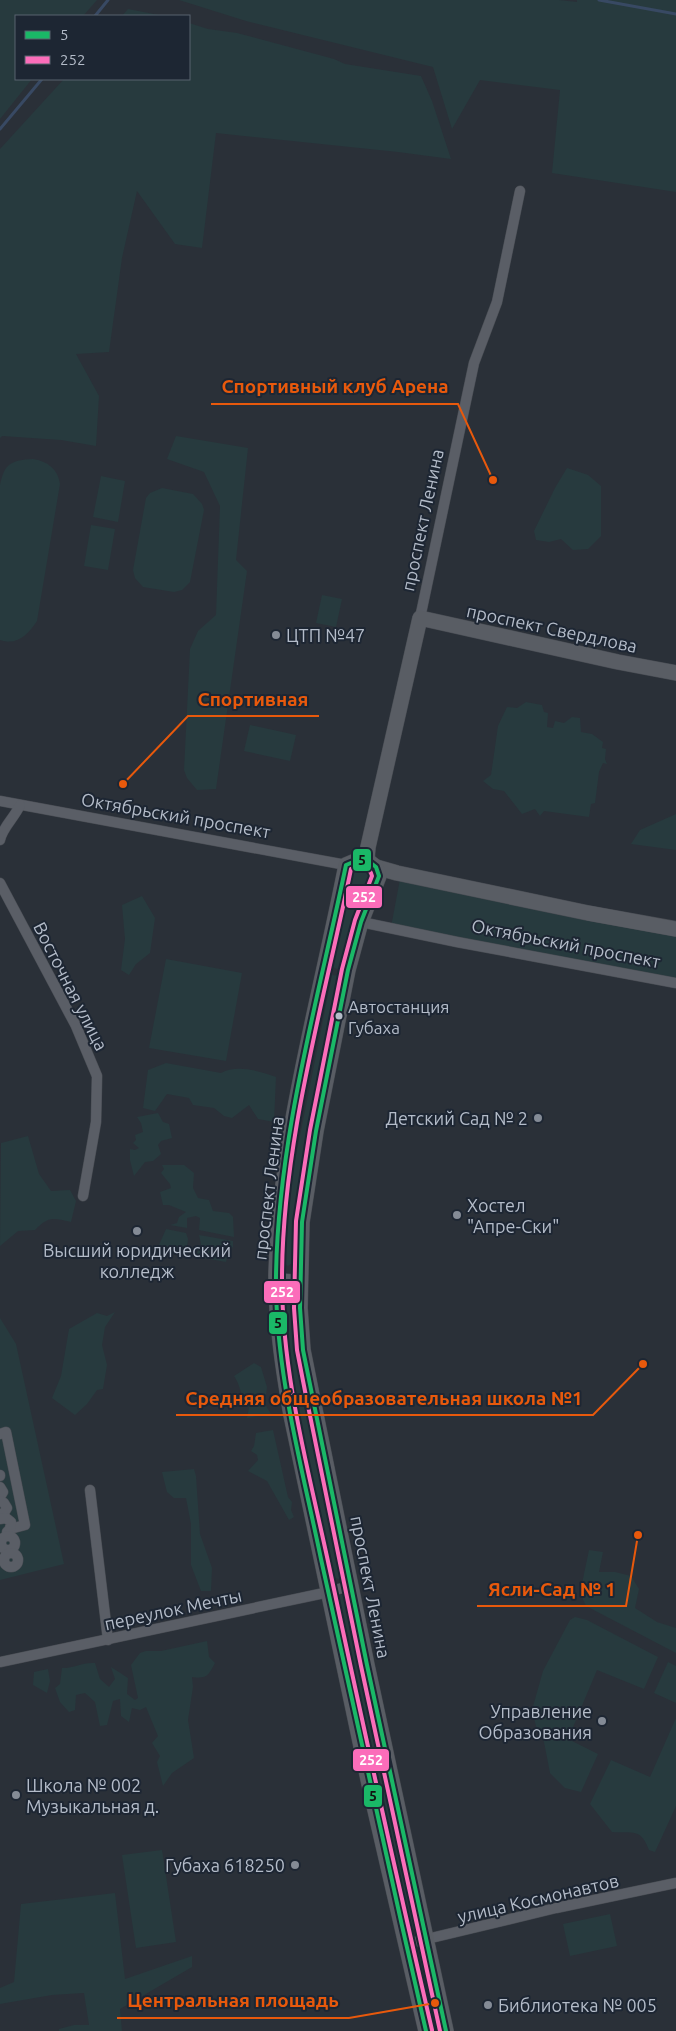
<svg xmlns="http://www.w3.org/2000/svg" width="676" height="2031" font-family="Ubuntu,sans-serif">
<rect width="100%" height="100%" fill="#2a3038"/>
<g fill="#273a3e">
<polygon points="0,0 97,0 83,16 16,16 16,79 32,79 0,119"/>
<polygon points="179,0 559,0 577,2 577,0 676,0 676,192 552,173 560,90 480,80 452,129 433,67 246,21"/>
<polygon points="128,9 164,16 122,16"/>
<polygon points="189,23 208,29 237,33 334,59 345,64 421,76 432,101 451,159 398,152 216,133 202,248 175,244 137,191 122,258 109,352 76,354 99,396 96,446 61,440 2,436 0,438 0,149 64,79 189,79"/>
<polygon points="176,436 248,448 236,560 247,571 216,789 197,790 187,778 184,770 190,649 198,631 216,615 220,506 204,472 167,459"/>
<path d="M33 459C47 461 58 469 60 484L37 621C28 634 18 646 0 640V485C4 464 11 460 33 459Z"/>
<polygon points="567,468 588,475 601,486 601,536 588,549 573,550 561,539 549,542 536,540 534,531 555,488"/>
<polygon points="101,476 125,481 118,522 93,517"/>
<polygon points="162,488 193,494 202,504 204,510 190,582 182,590 174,592 143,587 135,578 133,570 146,498 150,493"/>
<polygon points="91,525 115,529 108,570 84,566"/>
<polygon points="322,595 342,599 336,627 316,623"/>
<polygon points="526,702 542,705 544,712 548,713 547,727 553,728 555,721 564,723 572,717 580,718 581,732 592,734 603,742 602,748 606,749 605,759 607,764 603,763 599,772 595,803 591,804 589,817 544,811 540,816 535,809 522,814 504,791 493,789 483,781 491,775 498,726 507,707 517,708"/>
<polygon points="250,725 296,735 290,761 244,751"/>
<polygon points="676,814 676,850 631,844 640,830"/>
<polygon points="366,866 373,873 343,965 337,969 333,967 332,963 351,872 357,867"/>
<polygon points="400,879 676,934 676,980 391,927"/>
<polygon points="142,896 155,918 150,953 136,964 129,975 121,970 125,939 122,905"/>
<polygon points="166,959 242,973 226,1061 149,1048"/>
<polygon points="332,975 341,976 294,1261 288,1266 284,1263 288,1196"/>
<path d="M166 1063 221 1073C236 1064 260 1071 276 1077L274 1122 258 1119 249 1105 232 1118 224 1116 214 1108 193 1105 189 1098 167 1094 155 1111 143 1108 148 1070Z"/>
<polygon points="158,1113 163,1122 169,1124 172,1138 161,1141 158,1145 161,1154 153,1161 145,1162 134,1176 130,1160 130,1149 135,1150 139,1148 133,1143 136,1140 135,1135 143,1132 141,1123 137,1117"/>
<path d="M28 1136 39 1174 51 1191 70 1190 76 1201 71 1222C52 1218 49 1216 35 1230L18 1231 0 1246 1 1143Z"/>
<polygon points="162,1165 184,1165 194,1173 193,1188 198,1198 209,1200 213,1211 229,1213 233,1217 234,1237 199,1230 200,1218 196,1216 187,1218 187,1228 170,1225 177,1223 179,1217 186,1212 169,1205 163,1205 160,1192 171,1188 170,1184 161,1173 164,1169"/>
<polygon points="166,1229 186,1233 188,1239 186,1254 166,1252 161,1250 159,1245"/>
<polygon points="199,1235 233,1241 233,1247 229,1250 226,1262 199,1257 197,1253 201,1244"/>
<polygon points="287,1286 292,1287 294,1291 342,1577 339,1579 332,1577 290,1379 282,1289"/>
<polygon points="115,1312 105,1327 102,1345 107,1365 103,1389 97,1390 87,1404 75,1415 52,1398 61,1376 69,1329 97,1313 107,1316"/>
<polygon points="0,1318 16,1344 64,1564 0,1580"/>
<path d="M254 1363 261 1367 267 1387 265 1404 271 1414 247 1418 249 1407C239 1395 242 1388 234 1376Z"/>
<polygon points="273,1430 288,1497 292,1502 291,1510 294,1517 289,1520 267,1481 248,1471 258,1460 257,1455 251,1451 254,1446 256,1433"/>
<polygon points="194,1469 196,1476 200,1534 212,1568 211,1591 201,1591 191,1565 191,1524 186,1498 174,1498 167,1492 162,1472"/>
<polygon points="589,1550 603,1552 599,1572 615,1572 631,1576 639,1589 635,1608 657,1622 676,1628 676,1653 586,1606 580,1593"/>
<polygon points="346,1594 418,1928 410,1930 336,1599 338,1595"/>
<polygon points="575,1617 587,1620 658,1657 644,1689 597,1670 568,1739 598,1754 581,1792 565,1788 550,1773 544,1742 536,1726 532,1710 543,1671 570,1620"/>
<path d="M207 1641 209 1657 215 1663C208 1676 207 1679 192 1677L193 1687 188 1720 194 1758 172 1773 163 1786 157 1762 160 1756 152 1743 158 1736 146 1707 140 1710 132 1708 129 1722 121 1716 120 1699 113 1701 107 1725 100 1726 95 1702 85 1693 76 1695 75 1710 69 1712 60 1702 55 1688 60 1684 62 1668C75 1668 83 1662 95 1663L100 1679 109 1687 115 1679 111 1667 128 1678 127 1694 135 1700 138 1698 131 1665 140 1653 146 1651H161Z"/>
<polygon points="668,1662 676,1666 676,1703 654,1693"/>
<polygon points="48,1669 50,1681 47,1693 33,1685 34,1672"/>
<path d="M676 1718V1806L655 1852 649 1850C641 1828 633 1833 612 1832L590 1804 611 1760 650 1777Z"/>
<polygon points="162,1850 176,1942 136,1948 122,1855"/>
<polygon points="115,1893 125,1979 192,1956 192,1967 120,2009 122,2031 59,2031 59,2029 74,2025 89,2025 84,1993 52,1995 0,2004 0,1988 14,1982 21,1904"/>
<polygon points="610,1914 617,1946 570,1956 563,1924"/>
<polygon points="422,1953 441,2031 432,2031 416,1957 417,1954"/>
</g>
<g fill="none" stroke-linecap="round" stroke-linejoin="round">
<g stroke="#384963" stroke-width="3">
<polyline points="599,0 676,14"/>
<polyline points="95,16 108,0"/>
<polyline points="0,129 42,79"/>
</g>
<g stroke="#484c53" stroke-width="11">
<g id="street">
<polyline points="420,618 474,363 497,302 520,191"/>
<polyline points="0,801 346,865"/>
<path d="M0 840C2 828 15 817 20 805"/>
<polyline points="0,883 76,1026 97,1076 96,1122 83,1196"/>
<polyline points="361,922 457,942 676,983"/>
<polyline points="276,1278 299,1280"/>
<polyline points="0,1434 6,1432 25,1525 10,1529"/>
<polyline points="0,1475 0,1476"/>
<polyline points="0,1487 3,1492 0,1497"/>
<polyline points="90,1490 108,1640"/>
<polyline points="0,1501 4,1503 7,1508 4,1513 0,1514"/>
<polyline points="0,1519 6,1518 11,1522 10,1529 7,1532"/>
<circle cx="8" cy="1543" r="7"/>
<circle cx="11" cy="1560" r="7"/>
<polyline points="0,1662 329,1592 352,1585"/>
<polyline points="406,1944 556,1908 676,1883"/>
</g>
</g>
<g stroke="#484c53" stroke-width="16">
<g id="secondary">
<polyline points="367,860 368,847 420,618 618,662 676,673"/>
<polyline points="376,867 397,873 588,913 676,929"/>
<path d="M426 2031 369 1784 291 1415C283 1369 276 1323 276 1276 279 1139 320 999 346 865L358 860H367L376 867 379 876 361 922 348 970 316 1131 302 1222 300 1308 303 1350 311 1390 367 1665 446 2031"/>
</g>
</g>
<use href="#street" stroke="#5a5e66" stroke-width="10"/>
<use href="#secondary" stroke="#595d64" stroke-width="15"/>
<g stroke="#1d2633" stroke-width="8">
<path id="bus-1" d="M426 2031C390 1874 355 1717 321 1559 302 1467 275 1371 276 1276 278 1137 318 1000 346 865L358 860H367L376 867 379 876 361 922 348 970 316 1131 302 1222 300 1308 303 1350 367 1665 446 2031"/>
</g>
<g stroke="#1d2633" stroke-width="8">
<path id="bus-2" d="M432 2030C396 1875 362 1721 329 1566 309 1472 282 1376 282 1279 282 1143 324 1002 351 869 361 866 369 865 372 876L355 920 342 969 310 1130 296 1221 294 1308 297 1350 305 1391 361 1666 440 2031"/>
</g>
<use href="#bus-1" stroke="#1ab867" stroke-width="4"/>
<use href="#bus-2" stroke="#fb6dba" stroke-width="4"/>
</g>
<g fill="#848b96" stroke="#1d2633" stroke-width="2">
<circle cx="276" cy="635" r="5"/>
<circle cx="538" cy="1118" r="5"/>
<circle cx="457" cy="1215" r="5"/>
<circle cx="137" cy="1231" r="5"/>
<circle cx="602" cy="1721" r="5"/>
<circle cx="16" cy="1795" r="5"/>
<circle cx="295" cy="1865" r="5"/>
<circle cx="488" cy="2005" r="5"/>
</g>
<circle fill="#b4bcc9" stroke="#1d2633" stroke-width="2" cx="339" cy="1016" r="4.5"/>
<g text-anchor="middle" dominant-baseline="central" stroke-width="4" stroke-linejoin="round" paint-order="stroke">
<g font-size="17" fill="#b4bcc9" stroke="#1d2633" text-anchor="start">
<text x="348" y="1006">Автостанция<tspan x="348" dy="21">Губаха</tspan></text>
</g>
<g font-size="18" fill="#b4bcc9" stroke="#1d2633">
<text transform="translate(422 520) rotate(-78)">проспект Ленина</text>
<text transform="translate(552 628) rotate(12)">проспект Свердлова</text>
<text transform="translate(176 815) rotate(10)">Октябрьский проспект</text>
<text transform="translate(566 943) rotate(11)">Октябрьский проспект</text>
<text transform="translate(71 986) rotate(63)">Восточная улица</text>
<text transform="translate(268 1188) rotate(-83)">проспект Ленина</text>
<text transform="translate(371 1587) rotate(79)">проспект Ленина</text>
<text transform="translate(173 1609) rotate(-12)">переулок Мечты</text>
<text transform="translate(538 1898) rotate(-13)">улица Космонавтов</text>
</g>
<g font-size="18" fill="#b4bcc9" stroke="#1d2633" text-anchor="start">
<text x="286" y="635">ЦТП №47</text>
<text x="528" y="1118" text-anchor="end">Детский Сад № 2</text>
<text x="467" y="1205">Хостел<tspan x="467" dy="21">"Апре-Ски"</tspan></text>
<text x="137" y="1250" text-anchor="middle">Высший юридический<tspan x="137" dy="21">колледж</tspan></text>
<text x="592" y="1711" text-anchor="end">Управление<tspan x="592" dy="21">Образования</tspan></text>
<text x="26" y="1785">Школа № 002<tspan x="26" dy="21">Музыкальная д.</tspan></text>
<text x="285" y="1865" text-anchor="end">Губаха 618250</text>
<text x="498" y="2005">Библиотека № 005</text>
</g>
</g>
<path fill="none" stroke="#e8590c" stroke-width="2" d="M493 480L458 404H211M123 784L188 716H319M643 1364L593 1415H176M638 1535L626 1606H477M435 2003L349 2018H117"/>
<g fill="#e8590c" stroke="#1d2633" stroke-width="2">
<circle cx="493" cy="480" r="5"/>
<circle cx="123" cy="784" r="5"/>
<circle cx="643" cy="1364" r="5"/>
<circle cx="638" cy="1535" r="5"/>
<circle cx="435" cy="2003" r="5"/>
</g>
<g font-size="19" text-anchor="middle" font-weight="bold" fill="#e8590c" stroke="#1d2633" stroke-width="4" stroke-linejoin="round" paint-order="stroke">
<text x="335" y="393">Спортивный клуб Арена</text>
<text x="253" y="706">Спортивная</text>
<text x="384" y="1405">Средняя общеобразовательная школа №1</text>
<text x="552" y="1596">Ясли-Сад № 1</text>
<text x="233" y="2007">Центральная площадь</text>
</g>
<g stroke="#1d2633" stroke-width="2">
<rect x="352" y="848" width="20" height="24" rx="5" fill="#1ab867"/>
<rect x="345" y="885" width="38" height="24" rx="5" fill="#fb6dba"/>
<rect x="263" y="1280" width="38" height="24" rx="5" fill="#fb6dba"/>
<rect x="268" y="1311" width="20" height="24" rx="5" fill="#1ab867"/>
<rect x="352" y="1748" width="38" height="24" rx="5" fill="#fb6dba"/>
<rect x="363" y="1784" width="20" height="24" rx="5" fill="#1ab867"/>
</g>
<g font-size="14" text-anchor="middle" font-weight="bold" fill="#fff">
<text x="364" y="902">252</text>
<text x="282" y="1297">252</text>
<text x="371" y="1765">252</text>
</g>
<g font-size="14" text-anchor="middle" font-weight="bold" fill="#111">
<text x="362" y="865">5</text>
<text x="278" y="1328">5</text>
<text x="373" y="1801">5</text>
</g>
<rect x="15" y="15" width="175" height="65" fill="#1d2633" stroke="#59626f"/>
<rect x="25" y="31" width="25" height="8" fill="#1ab867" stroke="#59626f"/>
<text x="60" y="40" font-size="15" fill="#b4bcc9">5</text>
<rect x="25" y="56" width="25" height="8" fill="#fb6dba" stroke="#59626f"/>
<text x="60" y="65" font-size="15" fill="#b4bcc9">252</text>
</svg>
